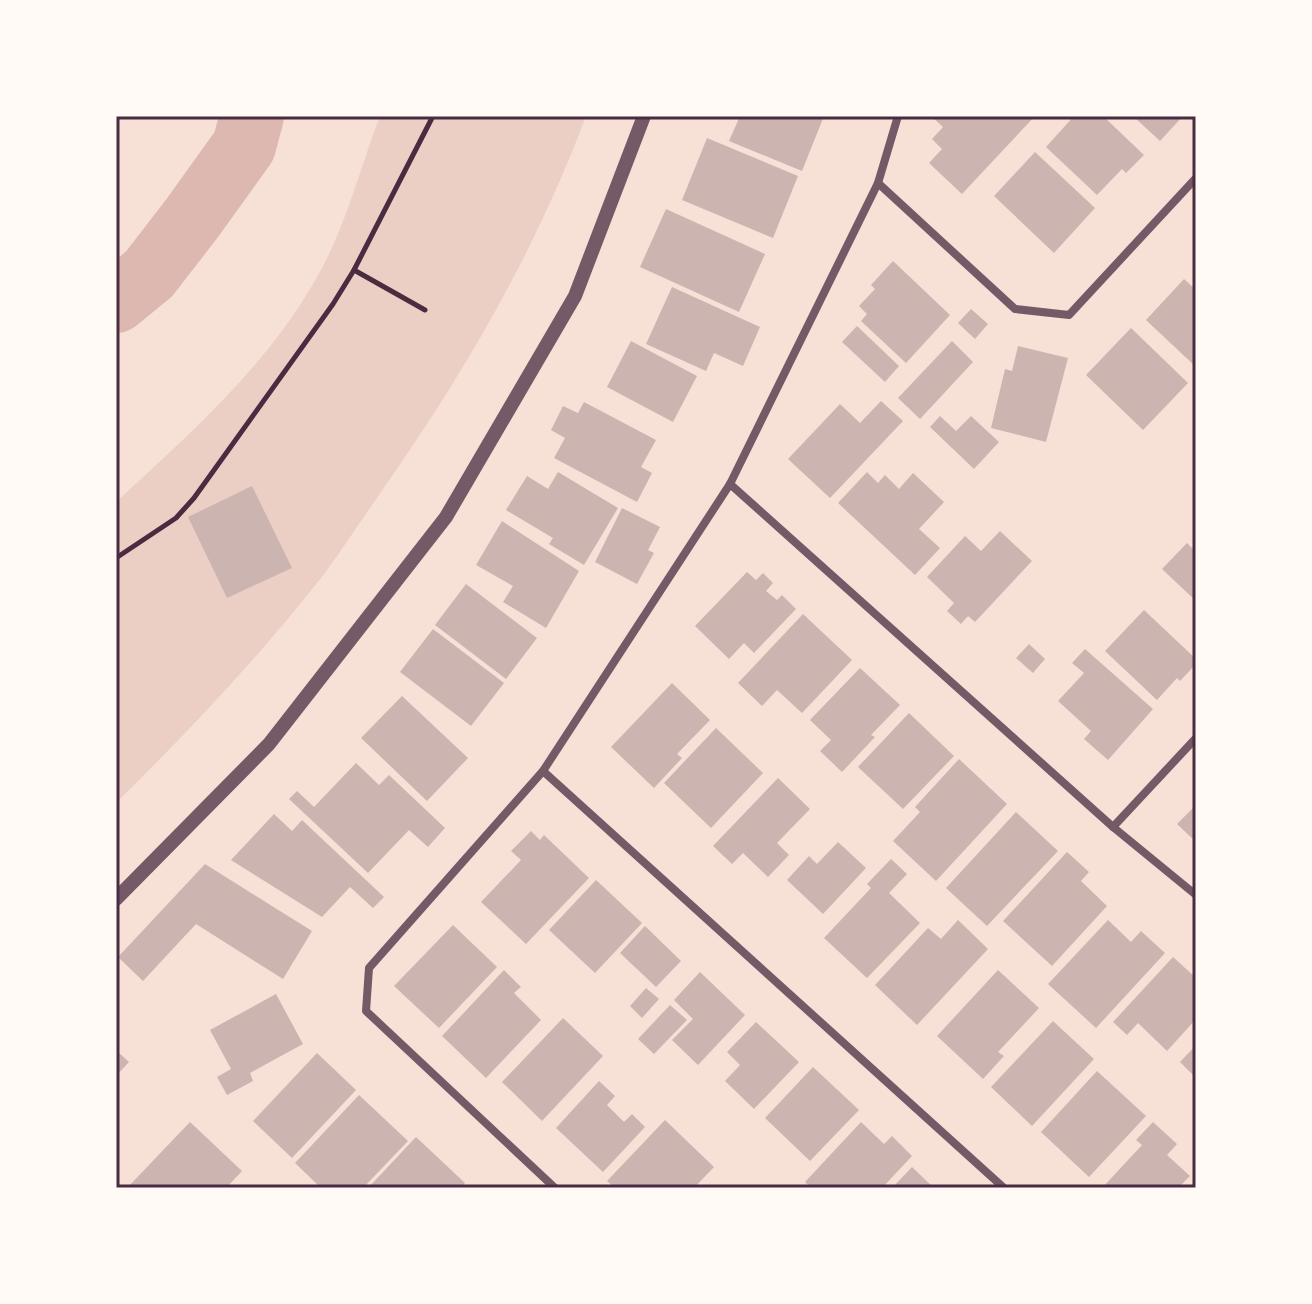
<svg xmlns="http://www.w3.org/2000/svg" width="1312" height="1304" font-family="Jost,sans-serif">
<rect width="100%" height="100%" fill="#f7e1d7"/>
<path fill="#ebcfc5" d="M380 116H586C537 247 469 365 390 479 368 510 347 543 324 574 261 655 189 731 116 803V502C193 431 275 359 324 264 348 218 361 165 380 116Z"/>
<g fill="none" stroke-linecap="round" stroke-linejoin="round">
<polyline stroke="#dcb8b0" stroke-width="64" points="116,301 149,274 193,217 244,146 252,116"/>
</g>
<g fill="#ccb4b1">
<polygon points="740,116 824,116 802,171 729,141"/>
<polygon points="931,116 1035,116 962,194 929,163 942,149 932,139 943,127"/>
<polygon points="1074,116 1103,116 1144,155 1126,173 1122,169 1097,195 1046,147"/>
<polygon points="1133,116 1183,116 1160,141"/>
<polygon points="707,138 798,176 773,238 682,200"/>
<polygon points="1035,152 1095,208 1054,253 994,196"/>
<polygon points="666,209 765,254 739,312 640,267"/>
<polygon points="893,261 950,315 906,363 861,321 867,314 859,306 875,289 871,285"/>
<polygon points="1184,279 1196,290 1196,367 1146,320"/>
<polygon points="672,287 760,327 743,366 714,353 706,371 646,344"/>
<polygon points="971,309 988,324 975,339 958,323"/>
<polygon points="857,326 899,366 885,382 842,342"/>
<polygon points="1131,328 1188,383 1143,430 1086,375"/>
<polygon points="631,341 697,376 673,422 607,387"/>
<polygon points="952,341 973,362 920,419 898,398"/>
<polygon points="1018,346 1068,358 1046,442 991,428 1005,369 1012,371"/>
<polygon points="881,401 903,421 830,498 788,459 840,404 860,423"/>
<polygon points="584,402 656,440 641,467 652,473 637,502 554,458 565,438 551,430 563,406 578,413"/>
<polygon points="940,416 956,431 971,416 999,442 974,469 930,427"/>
<polygon points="558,472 618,508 584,565 549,544 553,538 506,510 527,476 548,489"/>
<polygon points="867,472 878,483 885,475 899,489 913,473 944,502 919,529 940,548 915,575 838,503"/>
<polygon points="252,486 292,568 227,598 188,517"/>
<polygon points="622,508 660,527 648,550 654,553 637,584 595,562"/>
<polygon points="502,521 579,571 546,628 503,602 513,586 476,565"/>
<polygon points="1000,531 1032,561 975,622 968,616 961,624 947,611 954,603 927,577 965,536 981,551"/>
<polygon points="1187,543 1196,552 1196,601 1162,569"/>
<polygon points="747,572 756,580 763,573 773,583 766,591 777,600 782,595 796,609 754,653 744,643 729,659 695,626"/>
<polygon points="466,584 537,638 506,679 435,625"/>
<polygon points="1144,610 1196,659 1196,664 1180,681 1177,678 1157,700 1105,651"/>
<polygon points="803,614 852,660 802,713 777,690 762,706 738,683"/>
<polygon points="433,629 504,683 471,726 400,672"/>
<polygon points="1029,644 1045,659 1033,673 1016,658"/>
<polygon points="1085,649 1153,709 1108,760 1084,739 1091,731 1058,701 1084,673 1072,663"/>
<polygon points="860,668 900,705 871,735 875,737 842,772 820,751 831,740 810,720"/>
<polygon points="672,683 710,720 677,754 682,758 654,788 611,747"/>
<polygon points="402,696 468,758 427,801 361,738"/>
<polygon points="909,713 954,756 903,809 858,767"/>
<polygon points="716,728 763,773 711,828 664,783"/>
<polygon points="959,759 1007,804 936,881 893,841 920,812 915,807"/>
<polygon points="356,763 379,785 389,775 445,828 428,847 409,830 368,873 289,799 297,791 314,807"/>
<polygon points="778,778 810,809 777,843 789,855 768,877 743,853 732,864 713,846"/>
<polygon points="1196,805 1196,842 1177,824"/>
<polygon points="1016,812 1058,851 987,926 946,888"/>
<polygon points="274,814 292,831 302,820 384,897 373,908 350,887 322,917 231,860"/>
<polygon points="531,831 540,840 544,835 589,878 526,944 481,902 521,860 511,851"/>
<polygon points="838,842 866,868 823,914 787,880 809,856 817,864"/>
<polygon points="1067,852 1089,872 1081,881 1107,906 1052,966 1003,921"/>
<polygon points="891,859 907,874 889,893 920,923 867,978 824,938 871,888 867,884"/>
<polygon points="205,864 312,931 283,979 196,924 143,981 118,957"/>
<polygon points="596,880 642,923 595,973 549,930"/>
<polygon points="958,920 988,949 917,1025 875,985 928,928 941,939"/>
<polygon points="1108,920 1131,942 1141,931 1165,953 1096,1028 1048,984"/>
<polygon points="453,925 497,967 439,1028 394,986"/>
<polygon points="645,926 681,961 656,987 620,953"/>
<polygon points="1173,957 1196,978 1196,1019 1167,1051 1138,1023 1127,1035 1113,1022"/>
<polygon points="504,970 521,987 514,993 541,1020 486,1078 442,1036"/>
<polygon points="998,970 1039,1008 998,1052 1004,1056 983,1079 937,1036"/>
<polygon points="700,972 745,1015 698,1065 672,1040 693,1019 674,1000"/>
<polygon points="646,988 659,999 642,1018 630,1006"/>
<polygon points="276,994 303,1044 250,1073 253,1081 227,1095 217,1077 231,1069 210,1030"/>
<polygon points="670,1005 687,1020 654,1054 638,1039"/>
<polygon points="563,1018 603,1056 542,1121 502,1082"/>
<polygon points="1053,1021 1094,1059 1032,1126 991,1087"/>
<polygon points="756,1022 799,1062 754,1109 725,1081 740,1065 727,1052"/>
<polygon points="1196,1045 1196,1078 1180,1062"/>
<polygon points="116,1050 129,1062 116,1076"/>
<polygon points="317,1053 356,1090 292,1158 253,1121"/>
<polygon points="813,1067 859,1110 810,1161 765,1118"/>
<polygon points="1097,1071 1146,1116 1089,1177 1041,1132"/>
<polygon points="599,1081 615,1096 607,1105 624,1122 632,1114 645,1127 603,1172 556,1128"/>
<polygon points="359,1095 408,1141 363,1188 321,1188 295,1163"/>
<polygon points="665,1120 714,1167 694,1188 615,1188 607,1181"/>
<polygon points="190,1122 242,1171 226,1188 127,1188"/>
<polygon points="861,1122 884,1144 892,1136 912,1156 882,1188 811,1188 805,1182"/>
<polygon points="1153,1122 1177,1144 1167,1155 1190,1176 1178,1188 1102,1188 1142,1145 1136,1140"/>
<polygon points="416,1137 465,1183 460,1188 368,1188"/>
<polygon points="912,1167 934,1188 892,1188"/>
</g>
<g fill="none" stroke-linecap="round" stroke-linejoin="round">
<g stroke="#4a2c40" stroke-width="5">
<polyline points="354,270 425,310"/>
<polyline points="116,558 176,518 194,498 333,304 354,270 433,116"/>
</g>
<g stroke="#755966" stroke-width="8">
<polyline points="878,183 1015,309 1069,315 1196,178"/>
<polyline points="730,484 1113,827 1196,895"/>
<polyline points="543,771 1004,1188"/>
<polyline points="1113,827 1196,738"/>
<polyline points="555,1188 366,1011 369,968 543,771 730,484 878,183 898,116"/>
</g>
<polyline stroke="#755966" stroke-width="14" points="116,899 269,744 446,517 575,296 644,116"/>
</g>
<rect width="1312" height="1304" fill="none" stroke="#fffaf5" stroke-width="236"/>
<rect x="118" y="118" width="1076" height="1068" fill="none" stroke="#4a2c40" stroke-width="3"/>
</svg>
